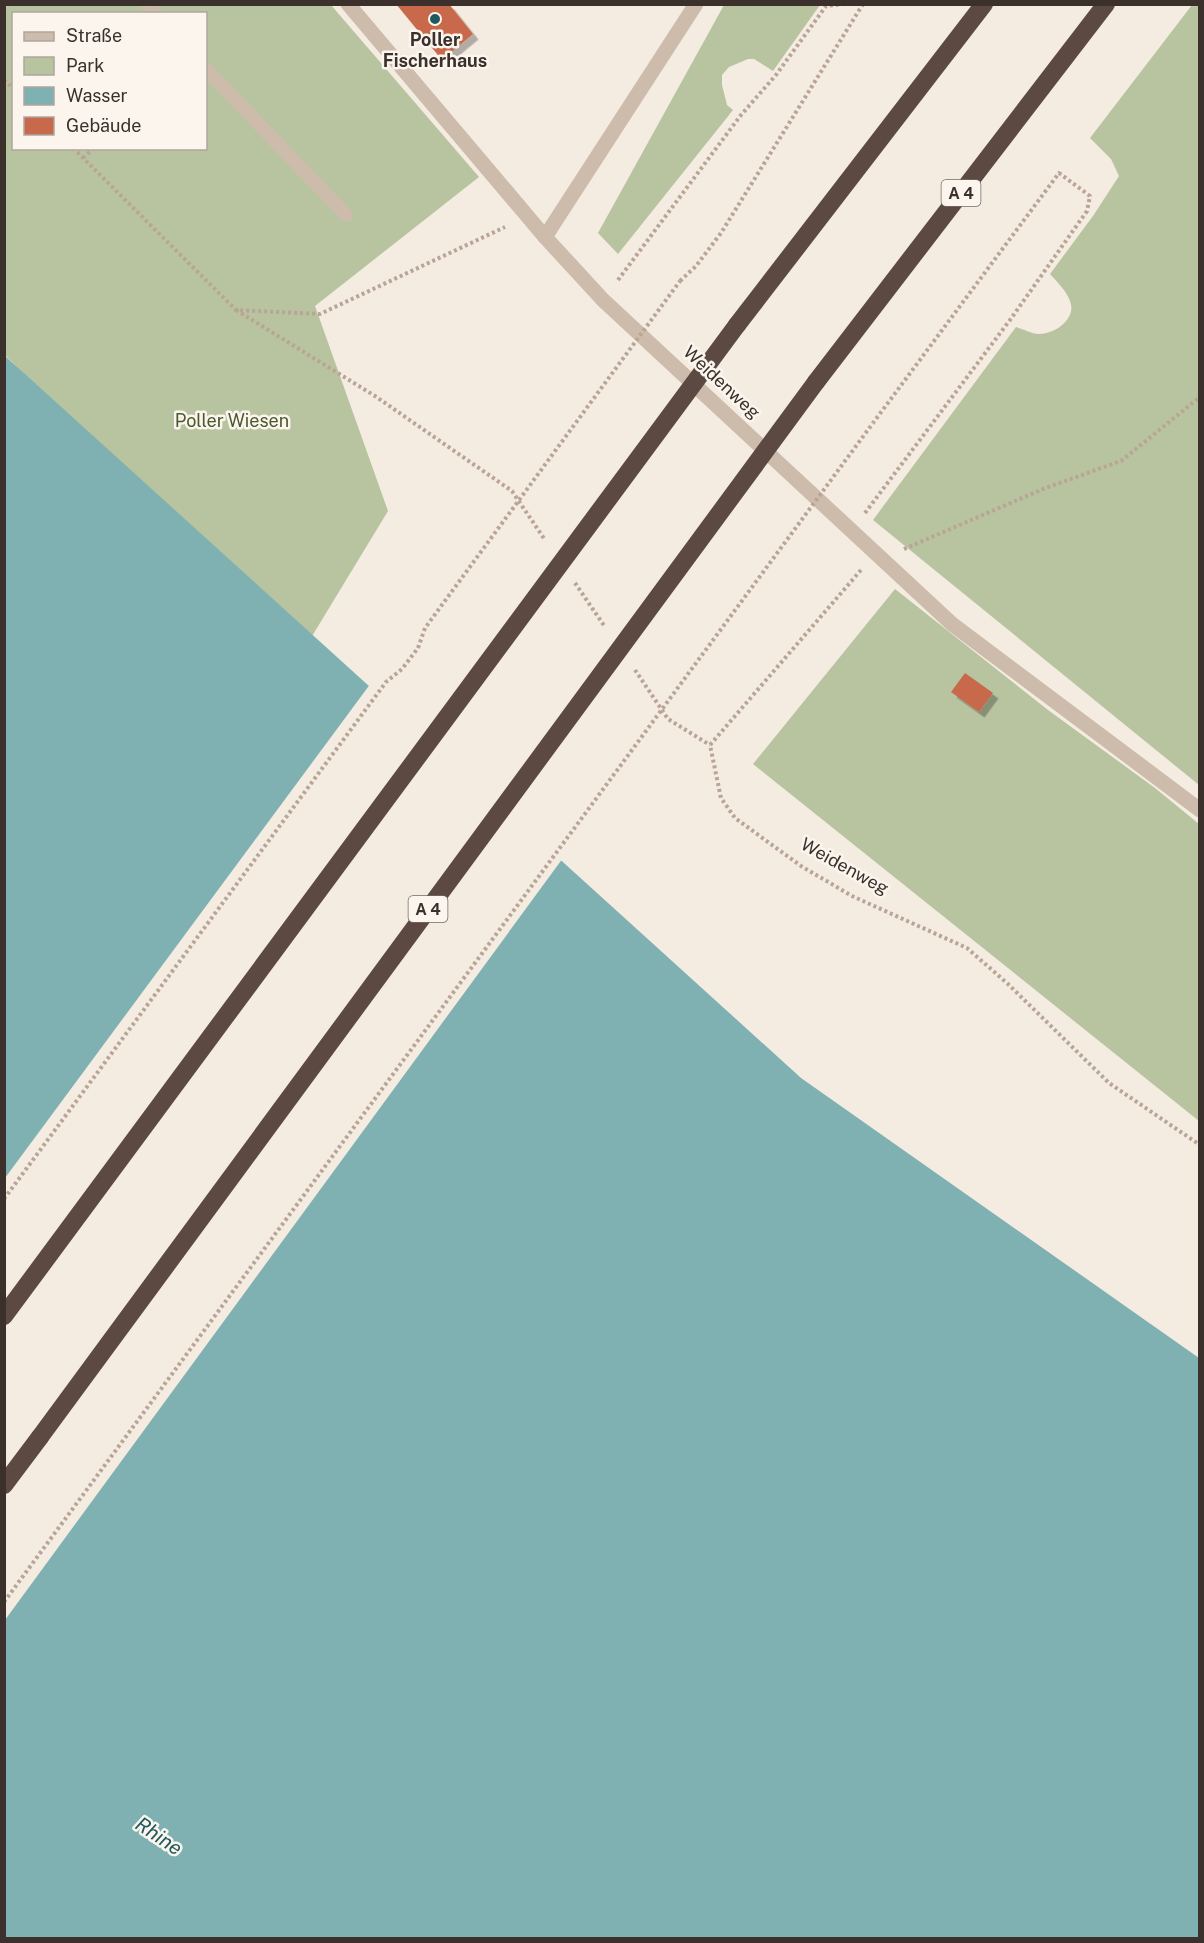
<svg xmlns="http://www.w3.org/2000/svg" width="1204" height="1943" font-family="'Public Sans',sans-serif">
<defs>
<filter id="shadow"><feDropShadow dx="5.5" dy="5.5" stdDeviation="0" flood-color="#0004"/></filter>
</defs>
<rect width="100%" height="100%" fill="#f4ebe1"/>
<g fill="#b8c4a0" fill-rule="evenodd">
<path d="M4 5H331L479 177 315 306 388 511 303 651 5 355ZM14 14H206V148H14Z"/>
<polygon points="724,5 820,5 773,71 754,59 748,59 729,67 722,75 722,85 727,105 733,110 618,254 598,233"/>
<path d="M1192 5H1200L1199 785 873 520 1016 327C1023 329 1032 334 1039 334 1056 334 1077 318 1070 301 1066 290 1057 282 1050 274L1093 216 1119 176 1111 159 1090 138Z"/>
<polygon points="895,589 1048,710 1155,788 1199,824 1199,1121 753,764"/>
</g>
<polygon fill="#7fb0b2" points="4,355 801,1078 1199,1358 1199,1938 5,1938"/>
<polygon fill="#f4ebe1" points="371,683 563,858 5,1620 5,1178"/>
<g fill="#c8694b" filter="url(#shadow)">
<polygon points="396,4 449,4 473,34 442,60"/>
<polygon points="965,673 993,693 979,712 951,692"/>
</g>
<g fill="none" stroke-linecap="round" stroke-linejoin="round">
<g stroke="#b9a596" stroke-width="4" stroke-dasharray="3 3" stroke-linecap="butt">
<polyline points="4,80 14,89"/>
<polyline points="73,148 236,310 320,314 505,227"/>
<polyline points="83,158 94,148"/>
<polyline points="618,280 741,115 776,75 826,6 844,4"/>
<polyline points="680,281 696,266 721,233 863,4"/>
<polyline points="236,310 375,396 512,491 545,540"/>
<polyline points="865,513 1010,320 1087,211 1090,196 1059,173 873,423"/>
<polyline points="904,549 1043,489 1121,461 1200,397"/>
<polyline points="861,570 710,745 721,798 735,818 801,866 852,896 967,948 1008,984 1109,1083 1200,1145"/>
<polyline points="575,583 605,627"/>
<polyline points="635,670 668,719 710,745"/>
<polyline points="4,1199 386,682 402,669 418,648"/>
</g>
<g stroke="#cdbbac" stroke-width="14">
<polyline points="147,4 155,14"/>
<polyline points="206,69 346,215"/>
</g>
<g stroke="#cdbbac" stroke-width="15">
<polyline points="348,4 545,237 603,300 952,624 1200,810"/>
<polyline points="545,237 696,4"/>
</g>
<g stroke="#5c4a42" stroke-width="18">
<polyline points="737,325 984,4"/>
<polyline points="816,382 1106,4"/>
<polyline points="4,1485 40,1437"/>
</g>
<g stroke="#b9a596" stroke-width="4" stroke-dasharray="3 3" stroke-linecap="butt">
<polyline points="418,648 425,628 680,281"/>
<polyline points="4,1602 873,423"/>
</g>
<g stroke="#5c4a42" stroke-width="18">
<polyline points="4,1316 737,325"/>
<polyline points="40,1437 816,382"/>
</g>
</g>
<circle fill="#1f5a5e" stroke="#fbf5ee" stroke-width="2" cx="435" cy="19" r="6"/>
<g text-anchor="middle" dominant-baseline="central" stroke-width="5" stroke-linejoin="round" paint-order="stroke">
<g fill="#fbf5ee" stroke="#756b66" stroke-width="1.5">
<rect x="941.5" y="180" width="39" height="26" rx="4.5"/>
<rect x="408.5" y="896" width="39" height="26" rx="4.5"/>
</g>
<g font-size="16" font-weight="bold" fill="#3b302b">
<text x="961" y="193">A 4</text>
<text x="428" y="909">A 4</text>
</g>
<g font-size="18" font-weight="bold" fill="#3b302b" stroke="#fbf5ee">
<text x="435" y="39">Poller<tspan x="435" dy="21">Fischerhaus</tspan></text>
</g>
<g font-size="18" fill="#3b302b" stroke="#fbf5ee">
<text transform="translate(722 382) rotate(43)">Weidenweg</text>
<text transform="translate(845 866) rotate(29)">Weidenweg</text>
</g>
<g font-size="18" fill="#4a5a2e" stroke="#fbf5ee">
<text x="232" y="420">Poller Wiesen</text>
</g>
<g font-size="20" font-style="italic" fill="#1f5a5e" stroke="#fbf5ee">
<text transform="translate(159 1836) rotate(34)">Rhine</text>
</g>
</g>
<rect width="1204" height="1943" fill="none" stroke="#3b302b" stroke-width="12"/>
<rect x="12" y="12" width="195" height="138" fill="#fbf5ee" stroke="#aea6a0" stroke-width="1.5"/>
<rect x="24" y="32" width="30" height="9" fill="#cdbbac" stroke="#aea6a0" stroke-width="1.5"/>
<text x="66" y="42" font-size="18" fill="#3b302b">Straße</text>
<rect x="24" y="57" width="30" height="18" fill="#b8c4a0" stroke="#aea6a0" stroke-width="1.5"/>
<text x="66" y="72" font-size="18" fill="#3b302b">Park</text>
<rect x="24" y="87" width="30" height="18" fill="#7fb0b2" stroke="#aea6a0" stroke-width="1.5"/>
<text x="66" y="102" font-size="18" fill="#3b302b">Wasser</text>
<rect x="24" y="117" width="30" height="18" fill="#c8694b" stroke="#aea6a0" stroke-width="1.5"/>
<text x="66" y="132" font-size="18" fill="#3b302b">Gebäude</text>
</svg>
